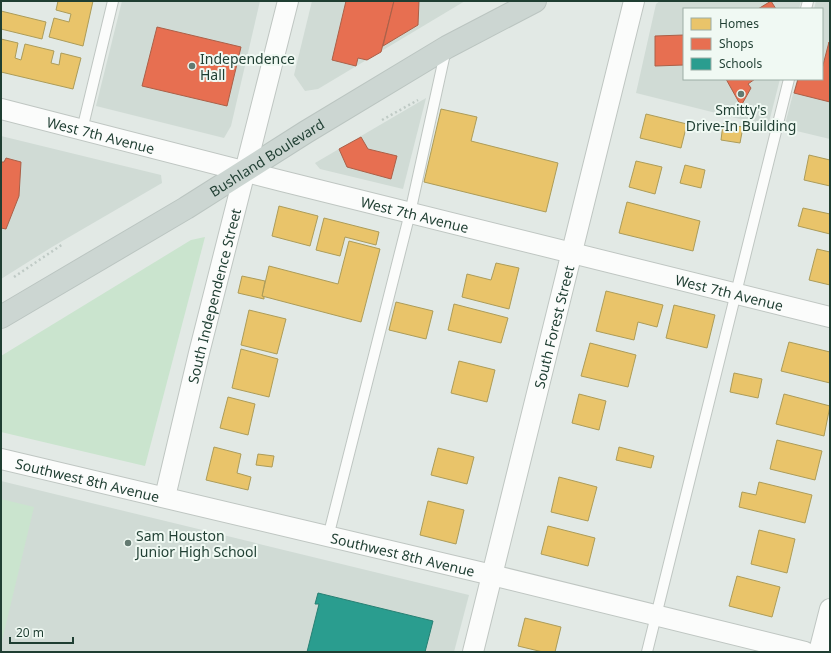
<svg xmlns="http://www.w3.org/2000/svg" width="831" height="653" font-family="'Noto Sans',sans-serif">
<rect width="100%" height="100%" fill="#e2e9e5"/>
<g fill="#d0dbd5">
<polygon points="122,1 260,1 231,126 224,138 96,106"/>
<polygon points="312,1 465,1 318,89 305,91 294,75"/>
<polygon points="660,1 801,1 799,9 684,9 684,79 780,79 768,126 636,93 656,4"/>
<polygon points="816,1 830,1 830,139 784,128 797,79 822,79 822,9 814,9"/>
<polygon points="426,98 403,189 320,169 315,163"/>
<polygon points="1,136 161,175 162,183 52,247 1,279"/>
<polygon points="1,481 469,595 454,652 1,652"/>
</g>
<g fill="#cae4ce">
<polygon points="205,237 145,466 1,432 1,356 191,240"/>
<polygon points="1,499 34,507 1,645"/>
</g>
<g fill="#e9c46a" stroke="#ac9c59">
<polygon points="58,1 93,1 83,46 49,37 54,18 69,22 71,14 56,10"/>
<polygon points="1,11 46,22 42,39 1,29"/>
<polygon points="1,39 18,43 15,58 21,60 25,44 54,51 51,63 59,65 61,53 81,58 73,89 1,72"/>
<polygon points="441,109 477,117 471,141 558,163 546,212 424,182"/>
<polygon points="646,114 687,124 681,148 640,138"/>
<polygon points="723,124 743,127 740,143 721,140"/>
<polygon points="809,155 830,160 830,186 804,180"/>
<polygon points="636,161 662,167 655,194 629,187"/>
<polygon points="685,165 705,170 701,188 680,183"/>
<polygon points="627,202 700,221 693,251 619,233"/>
<polygon points="279,206 318,216 310,246 272,236"/>
<polygon points="803,208 830,214 830,234 798,226"/>
<polygon points="324,218 379,232 376,245 345,237 340,256 316,250"/>
<polygon points="349,241 380,249 361,322 262,296 269,266 338,284"/>
<polygon points="817,249 830,252 830,285 809,280"/>
<polygon points="496,263 519,268 509,309 462,297 467,274 491,280"/>
<polygon points="242,276 265,281 262,296 264,297 264,299 238,293"/>
<polygon points="606,291 663,305 657,327 638,322 634,340 596,331"/>
<polygon points="396,302 433,311 426,339 389,330"/>
<polygon points="454,304 508,318 501,343 448,330"/>
<polygon points="674,305 715,315 707,348 666,338"/>
<polygon points="249,310 286,319 277,354 241,345"/>
<polygon points="789,342 830,352 830,383 781,371"/>
<polygon points="590,343 636,355 628,387 581,376"/>
<polygon points="241,349 278,359 269,397 232,388"/>
<polygon points="459,361 495,370 487,402 451,393"/>
<polygon points="734,373 762,379 758,398 730,392"/>
<polygon points="579,394 606,401 599,430 572,423"/>
<polygon points="784,394 830,406 824,436 776,424"/>
<polygon points="228,397 255,404 248,435 220,428"/>
<polygon points="777,440 822,451 815,480 770,469"/>
<polygon points="214,447 241,454 237,473 251,477 248,490 206,480"/>
<polygon points="619,447 654,456 651,468 616,460"/>
<polygon points="438,448 474,457 467,484 431,475"/>
<polygon points="258,454 274,456 272,467 256,465"/>
<polygon points="559,477 597,487 588,521 551,512"/>
<polygon points="759,482 812,495 805,523 739,507 742,492 756,495"/>
<polygon points="428,501 464,510 456,544 420,535"/>
<polygon points="548,526 595,538 588,566 541,554"/>
<polygon points="759,530 795,539 787,573 751,564"/>
<polygon points="737,576 780,587 772,617 729,606"/>
<polygon points="525,618 561,627 555,652 543,652 518,646"/>
</g>
<g fill="#e76f51" stroke="#ab6048">
<polygon points="346,1 394,1 381,52 367,60 358,58 356,66 332,60"/>
<polygon points="394,1 419,1 418,25 383,46"/>
<polygon points="771,1 776,9 758,9"/>
<polygon points="157,27 241,47 227,106 142,86"/>
<polygon points="684,35 684,65 655,66 655,36"/>
<polygon points="829,42 830,102 794,93 798,79 822,79 822,69"/>
<polygon points="726,79 755,79 748,84 751,88 741,106"/>
<polygon points="361,137 368,149 397,156 391,179 347,167 339,149"/>
<polygon points="6,158 21,162 19,196 6,229 1,228 1,162 4,162"/>
</g>
<polygon fill="#2a9d8f" stroke="#278073" points="318,593 433,621 425,652 307,652 319,604 315,604"/>
<g fill="none" stroke-linecap="round" stroke-linejoin="round">
<g stroke="#bfc6c2" stroke-width="12">
<g id="lane">
<polyline points="806,9 808,1"/>
<polyline points="82,130 113,1"/>
<polyline points="328,537 410,213 446,49"/>
<polyline points="647,652 789,79"/>
</g>
</g>
<g stroke="#bfc6c2" stroke-width="22">
<g id="street">
<path id="s1" d="M1 109 282 181 830 317"/>
<path id="s2" d="M1 459 492 575 805 652"/>
<path id="s3" d="M165 497 199 353 288 1"/>
<path id="s4" d="M473 652 634 1"/>
<polyline points="819,652 830,609"/>
</g>
</g>
<g stroke="#bbc5c1" stroke-width="24">
<g id="primary">
<path id="s5" d="M1 317 186 208 306 132 447 47 535 1"/>
</g>
</g>
<g stroke="#bfcac5" stroke-width="2.5" stroke-dasharray="2 3" stroke-linecap="butt">
<polyline points="382,120 418,100"/>
<polyline points="14,277 63,244"/>
</g>
<use href="#lane" stroke="#fbfcfb" stroke-width="10"/>
<use href="#street" stroke="#fbfcfb" stroke-width="20"/>
<use href="#primary" stroke="#ccd6d2" stroke-width="22"/>
</g>
<g fill="#637a71" stroke="#f0f9f3" stroke-width="1.5">
<circle cx="192" cy="66" r="4"/>
<circle cx="741" cy="94" r="4"/>
<circle cx="128" cy="543" r="4"/>
</g>
<g text-anchor="middle" dominant-baseline="central" stroke-width="4" stroke-linejoin="round" paint-order="stroke">
<g font-size="14" fill="#1f3e32" stroke="#f0f9f3" text-anchor="start">
<text x="200" y="58">Independence<tspan x="200" dy="16">Hall</tspan></text>
<text x="741" y="109" text-anchor="middle">Smitty's<tspan x="741" dy="16">Drive-In Building</tspan></text>
<text x="136" y="535">Sam Houston<tspan x="136" dy="16">Junior High School</tspan></text>
</g>
<g font-size="14" fill="#1f3e32" stroke="#f0f9f3">
<text stroke="none"><textPath href="#s1" startOffset="103">West 7th Avenue</textPath></text>
<text stroke="none"><textPath href="#s5" startOffset="310">Bushland Boulevard</textPath></text>
<text stroke="none"><textPath href="#s1" startOffset="427">West 7th Avenue</textPath></text>
<text stroke="none"><textPath href="#s1" startOffset="751">West 7th Avenue</textPath></text>
<text stroke="none"><textPath href="#s3" startOffset="207">South Independence Street</textPath></text>
<text stroke="none"><textPath href="#s4" startOffset="335">South Forest Street</textPath></text>
<text stroke="none"><textPath href="#s2" startOffset="89">Southwest 8th Avenue</textPath></text>
<text stroke="none"><textPath href="#s2" startOffset="413">Southwest 8th Avenue</textPath></text>
</g>
</g>
<rect width="831" height="653" fill="none" stroke="#1f3e32" stroke-width="4"/>
<rect x="683" y="8" width="140" height="72" fill="#f0f9f3" stroke="#9caea6"/>
<rect x="691" y="18" width="20" height="12" fill="#e9c46a" stroke="#9caea6"/>
<text x="719" y="28" font-size="12" fill="#1f3e32">Homes</text>
<rect x="691" y="38" width="20" height="12" fill="#e76f51" stroke="#9caea6"/>
<text x="719" y="48" font-size="12" fill="#1f3e32">Shops</text>
<rect x="691" y="58" width="20" height="12" fill="#2a9d8f" stroke="#9caea6"/>
<text x="719" y="68" font-size="12" fill="#1f3e32">Schools</text>
<path d="M10 637v6h63v-6" fill="none" stroke="#1f3e32" stroke-width="2"/>
<text x="16" y="637" font-size="12" fill="#1f3e32" stroke="#f0f9f3" stroke-width="3" paint-order="stroke">20 m</text>
</svg>
